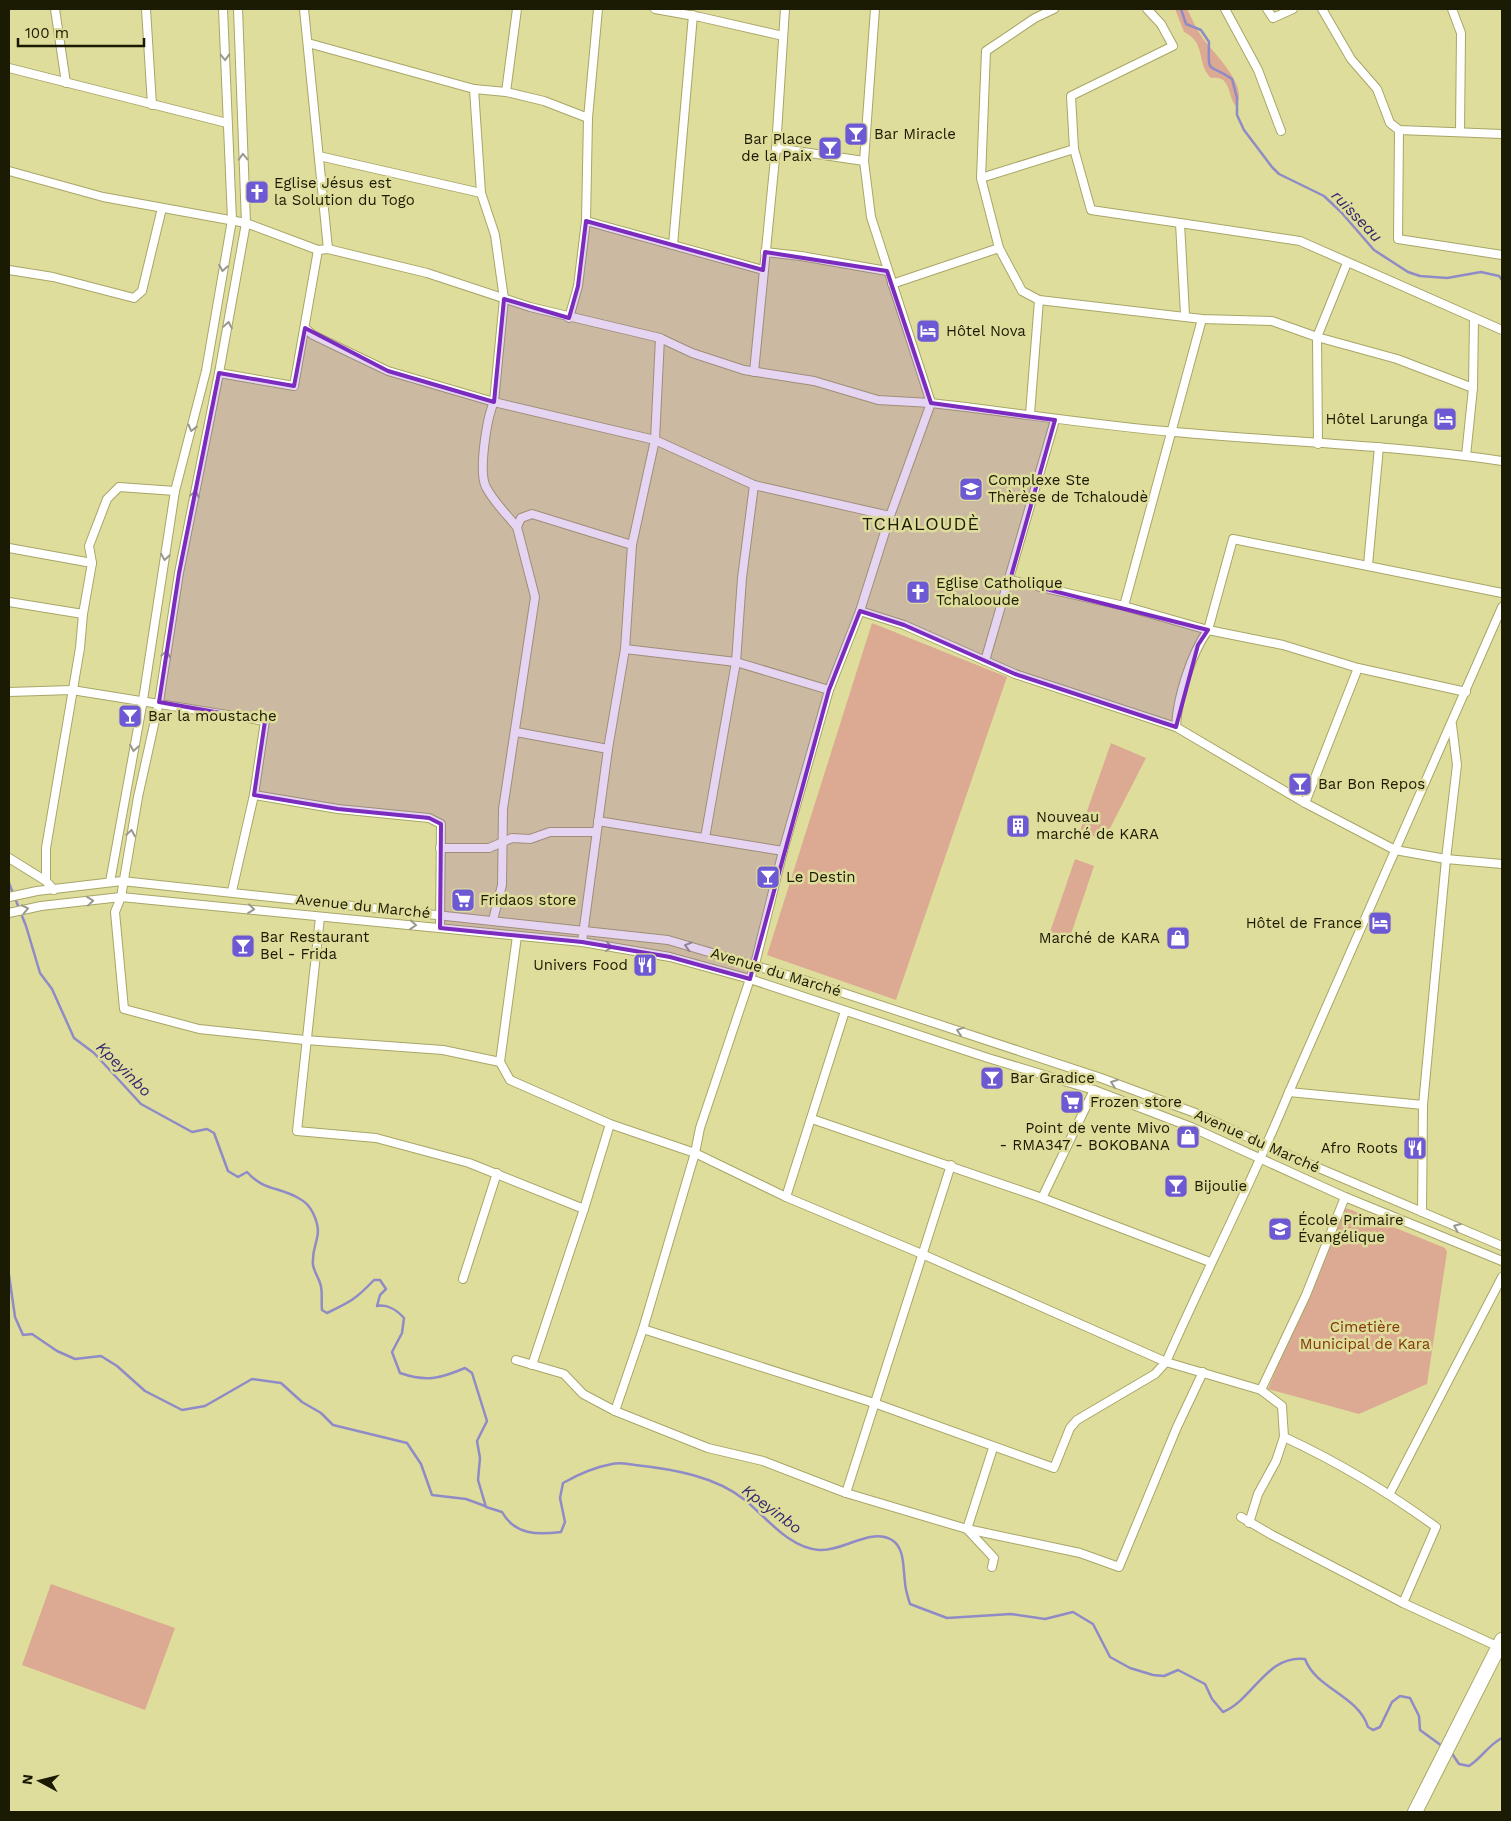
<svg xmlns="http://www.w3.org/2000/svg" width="1511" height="1821" font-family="'Work Sans',sans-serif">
<rect width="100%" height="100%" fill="#dfdd9c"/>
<g fill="#dcaa93">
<path d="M1175 9H1187C1192 18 1196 29 1202 37 1213 53 1250 86 1236 106 1227 96 1232 75 1211 78 1196 64 1207 43 1184 32Z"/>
<polygon points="872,623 1007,677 896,1000 767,955"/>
<polygon points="1111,743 1146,758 1104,840 1080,831"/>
<polygon points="1075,859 1094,866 1069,940 1050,932"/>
<polygon points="1343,1208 1349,1209 1445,1248 1447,1252 1427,1384 1359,1414 1268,1389"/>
<polygon points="51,1584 175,1628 145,1710 22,1665"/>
</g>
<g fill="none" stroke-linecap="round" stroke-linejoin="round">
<g stroke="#8f8bc6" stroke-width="2.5">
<path d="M1181 9 1186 24 1201 30 1209 42C1208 77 1208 62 1232 79L1237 98V115L1244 130 1272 167 1279 174 1324 196 1341 212 1374 250 1408 272 1420 276 1447 278 1481 272 1499 276 1502 280"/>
<path d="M9 883 26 926 40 973 52 989 74 1038 94 1053 141 1104 192 1132 207 1129 214 1133 228 1171 238 1177 247 1172C265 1192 279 1186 300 1199 306 1202 310 1207 313 1213 325 1238 311 1242 313 1265 314 1271 318 1277 320 1283 323 1290 321 1301 322 1310L327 1313C350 1302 356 1299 374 1280H380L386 1289 380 1295 377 1306C387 1304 397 1310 404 1318L402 1333 392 1352 400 1373C426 1382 439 1379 465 1368L472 1373 487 1421 477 1441 480 1458 478 1480 486 1507 502 1512C515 1535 537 1535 561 1532L565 1522 560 1498 563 1483C577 1475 596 1467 612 1464 619 1462 628 1464 635 1465 672 1469 715 1476 745 1500 767 1518 789 1548 819 1550 842 1552 871 1527 892 1540 905 1548 903 1569 905 1582 905 1589 908 1597 910 1604L947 1618 1011 1614 1045 1619 1073 1612 1093 1624 1110 1657 1130 1668 1153 1675 1164 1676 1178 1670 1205 1684 1212 1699 1223 1712C1253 1700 1267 1654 1305 1659 1316 1689 1358 1695 1368 1727L1373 1730 1380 1727 1392 1702 1400 1696 1410 1698 1419 1716 1420 1730 1442 1746"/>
<polyline points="9,1275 15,1317 23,1335 32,1334 57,1351 75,1359 101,1356 117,1366 145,1391 182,1410 205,1406 252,1379 281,1383 302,1402 321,1413 333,1425 407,1443 421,1464 432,1495 466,1499 485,1506"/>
<path d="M1451 1752 1459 1764 1469 1766C1483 1757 1487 1746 1502 1738"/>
</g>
<g stroke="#a8a667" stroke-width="10">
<g id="street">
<polyline points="55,9 66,83"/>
<polyline points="146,9 152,105"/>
<polyline points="238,9 246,223 219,373 179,573 159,702 138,797 121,897 115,912 124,1009 199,1029 305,1040 443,1050 500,1062"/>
<polyline points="304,9 328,249"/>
<polyline points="655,9 700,17 783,36"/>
<path d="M875 9 864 161 871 217 931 403C1012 412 1093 425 1175 432 1284 442 1394 445 1502 461"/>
<polyline points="1054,9 1035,18 986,51 981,178 999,248 1022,291 1039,300 1202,319 1272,321 1317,337 1397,359 1473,388"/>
<polyline points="1225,9 1258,70 1281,131"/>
<polyline points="1267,9 1273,18 1293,9"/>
<polyline points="1322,9 1351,59 1377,89 1390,123 1399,130 1502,134"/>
<polyline points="1452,9 1461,33 1460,132"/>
<polyline points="308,43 474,89 506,92 544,101 588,118"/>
<polyline points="9,68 227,123"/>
<path d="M474 89 481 193 495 235 504 299 494 402C487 417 478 472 486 487 493 501 507 515 517 527"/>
<polyline points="506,92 517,9"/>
<polyline points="1399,130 1398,239 1502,255"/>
<polyline points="776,148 864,161"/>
<polyline points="1074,149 1071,96 1173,46 1161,24 1147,9"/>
<polyline points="319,156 481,193"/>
<polyline points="9,171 103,197 246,223 318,250 328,249 427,273 530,307 660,338 692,353 744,370 814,381 878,400 931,403 890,516 860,611 829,690 783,851 755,964 700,1128 695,1153 643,1329 615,1411"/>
<polyline points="981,178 1074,149 1091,210 1180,223 1185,315"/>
<polyline points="586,221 588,118 598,9"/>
<polyline points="1180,223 1300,241 1502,330"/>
<polyline points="673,245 693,15"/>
<polyline points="765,252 801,256 887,271"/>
<polyline points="9,270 53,277 134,298 142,291 162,208"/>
<polyline points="892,284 999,248"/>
<polyline points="569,318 578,286 586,221 763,270"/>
<polyline points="1202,319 1124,606 1208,630 1233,539 1502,593"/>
<polyline points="305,328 313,335 388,371 494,402 655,440 632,545 625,649 608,749 582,942"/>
<polyline points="660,338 655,440 754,485 890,516"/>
<polyline points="754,372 776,148 785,9"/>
<polyline points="219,373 294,386 318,250"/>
<polyline points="1030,414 1039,300"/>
<polyline points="1318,444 1317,337 1347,263"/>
<polyline points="1466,456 1473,388 1474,318"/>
<polyline points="9,548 92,563"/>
<polyline points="1368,565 1379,447"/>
<polyline points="1010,580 1124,606"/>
<polyline points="9,602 83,614"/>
<polyline points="860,611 904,625 1015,674 1176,727 1305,803 1395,850 1446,859 1502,864"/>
<polyline points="625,649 736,662 829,690"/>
<polyline points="985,661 1055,420"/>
<polyline points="1358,668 1466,692"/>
<polyline points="9,692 72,690 265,721 254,795 232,891"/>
<path d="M1176 727C1177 698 1191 654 1208 630L1283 645 1358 668 1305 803"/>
<polyline points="516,732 608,749"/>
<polyline points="254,795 338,809 429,818 441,824 440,928"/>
<polyline points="598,821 783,851"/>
<polyline points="705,838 736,662 742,578 754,485"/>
<polyline points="440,848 489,848 512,838 530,839 550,832 596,832"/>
<polyline points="9,858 46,881"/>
<polyline points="110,882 143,700 175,491 206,371 232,220 223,9"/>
<polyline points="54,890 46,881 46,848 80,648 83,614 92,563 89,546 107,499 119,487 175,491"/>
<polyline points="9,897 37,891 122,881 668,940 807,981 1101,1078 1198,1114 1267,1146 1502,1246"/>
<polyline points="9,913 41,906 121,897 582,942 670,957 750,979 988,1058 1094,1090 1191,1127 1345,1197 1502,1261"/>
<polyline points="320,917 297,1131 376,1138 469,1163 584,1209"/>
<polyline points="493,920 502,885 503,809 535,597 517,527 521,518 532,514 632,545"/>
<polyline points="517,936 500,1062 510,1080 610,1124 695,1153 786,1197 922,1254 1166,1362 1261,1390"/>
<polyline points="1289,1092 1423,1105"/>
<polyline points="812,1119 1042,1198 1210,1262"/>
<polyline points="786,1197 845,1011"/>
<polyline points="1042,1198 1094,1090"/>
<polyline points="1422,1212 1423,1105 1446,859 1457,765 1452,725"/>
<polyline points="463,1279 497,1173"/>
<path d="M643 1329 874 1403 1054 1468 1070 1428 1077 1420 1155 1374 1166 1362C1206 1271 1252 1183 1289 1092L1502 607"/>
<polyline points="516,1360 564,1374 583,1394 615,1411 708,1448 763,1461 846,1493 967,1529 1080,1553 1119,1567 1177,1427 1203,1372"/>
<polyline points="532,1365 584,1209 610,1124"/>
<path d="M1284 1437C1338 1462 1388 1492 1436 1527L1403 1603"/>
<polyline points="846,1493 951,1165"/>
<polyline points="1390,1493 1502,1277"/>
<polyline points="1241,1517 1272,1535 1403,1603 1499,1647"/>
<polyline points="1249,1523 1258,1494 1276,1461 1284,1437 1282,1406 1261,1390 1306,1295 1345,1197"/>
<polyline points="992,1567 994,1558 967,1529 993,1448"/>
</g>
</g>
<g stroke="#a8a667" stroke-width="16">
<polyline id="highway" points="1415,1812 1502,1640"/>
</g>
<use href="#street" stroke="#fff" stroke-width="8"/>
<use href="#highway" stroke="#fff" stroke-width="14"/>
</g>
<defs><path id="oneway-chevron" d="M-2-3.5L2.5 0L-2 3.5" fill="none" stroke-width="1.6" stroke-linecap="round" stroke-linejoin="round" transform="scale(1.25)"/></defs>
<g stroke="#98988d">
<use href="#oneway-chevron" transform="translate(225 57) rotate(88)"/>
<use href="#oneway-chevron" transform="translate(243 157) rotate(-92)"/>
<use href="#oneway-chevron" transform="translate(223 268) rotate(100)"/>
<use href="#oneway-chevron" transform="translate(228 325) rotate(-80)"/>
<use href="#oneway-chevron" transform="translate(192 428) rotate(104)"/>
<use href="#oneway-chevron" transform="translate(195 494) rotate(-79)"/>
<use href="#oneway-chevron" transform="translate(165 557) rotate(99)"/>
<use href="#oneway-chevron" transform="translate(166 654) rotate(-81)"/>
<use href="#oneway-chevron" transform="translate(134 748) rotate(100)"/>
<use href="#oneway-chevron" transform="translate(131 833) rotate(-80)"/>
<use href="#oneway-chevron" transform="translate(90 901) rotate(-6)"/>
<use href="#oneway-chevron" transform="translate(25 909) rotate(-12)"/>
<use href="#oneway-chevron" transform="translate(251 909) rotate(6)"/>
<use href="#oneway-chevron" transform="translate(413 925) rotate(5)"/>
<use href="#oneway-chevron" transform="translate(688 946) rotate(-164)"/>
<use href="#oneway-chevron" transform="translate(609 947) rotate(9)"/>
<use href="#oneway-chevron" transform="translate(960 1031) rotate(-162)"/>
<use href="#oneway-chevron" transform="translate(1114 1083) rotate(-160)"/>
<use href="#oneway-chevron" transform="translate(1457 1227) rotate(-157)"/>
</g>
<path fill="#7b2cbf" fill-opacity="0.2" stroke="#7b2cbf" stroke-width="4" stroke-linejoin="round" d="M586 221 763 270 765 252 887 271 931 403 1055 420 1010 580 1208 630 1198 645 1176 727 1015 674 904 625 860 611 829 690 750 979 670 957 582 942 440 928 441 824 429 818 338 809 254 795 265 721 159 702 179 573 219 373 294 386 305 328 388 371 494 402 504 299 569 318 578 286Z"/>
<defs>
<g id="bar-square" transform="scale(1.25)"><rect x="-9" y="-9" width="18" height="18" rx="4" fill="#6d59d3" stroke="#dfdd9c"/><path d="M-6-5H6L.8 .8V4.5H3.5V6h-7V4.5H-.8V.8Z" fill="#fff"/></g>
<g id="church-square" transform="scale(1.25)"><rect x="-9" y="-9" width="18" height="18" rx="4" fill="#6d59d3" stroke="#dfdd9c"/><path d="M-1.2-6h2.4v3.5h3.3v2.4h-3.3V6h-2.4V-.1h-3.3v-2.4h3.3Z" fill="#fff"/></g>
<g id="hotel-square" transform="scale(1.25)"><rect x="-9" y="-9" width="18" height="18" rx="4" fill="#6d59d3" stroke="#dfdd9c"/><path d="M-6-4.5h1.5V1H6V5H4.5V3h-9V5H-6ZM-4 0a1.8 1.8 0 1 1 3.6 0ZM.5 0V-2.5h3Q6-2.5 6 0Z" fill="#fff"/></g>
<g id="school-square" transform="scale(1.25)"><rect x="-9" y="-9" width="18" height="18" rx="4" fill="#6d59d3" stroke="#dfdd9c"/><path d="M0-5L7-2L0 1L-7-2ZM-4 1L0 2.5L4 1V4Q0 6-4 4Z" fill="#fff"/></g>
<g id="building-square" transform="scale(1.25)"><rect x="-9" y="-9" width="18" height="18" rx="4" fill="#6d59d3" stroke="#dfdd9c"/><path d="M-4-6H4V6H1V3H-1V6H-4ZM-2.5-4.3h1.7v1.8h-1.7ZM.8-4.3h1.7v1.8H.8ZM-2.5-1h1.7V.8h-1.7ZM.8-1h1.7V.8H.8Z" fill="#fff"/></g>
<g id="supermarket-square" transform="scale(1.25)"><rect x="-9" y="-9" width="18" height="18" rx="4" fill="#6d59d3" stroke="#dfdd9c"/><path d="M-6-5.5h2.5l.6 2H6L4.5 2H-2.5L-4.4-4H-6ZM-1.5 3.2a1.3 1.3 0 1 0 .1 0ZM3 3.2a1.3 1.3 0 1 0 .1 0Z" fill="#fff"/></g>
<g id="shop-square" transform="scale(1.25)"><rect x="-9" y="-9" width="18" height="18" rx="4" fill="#6d59d3" stroke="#dfdd9c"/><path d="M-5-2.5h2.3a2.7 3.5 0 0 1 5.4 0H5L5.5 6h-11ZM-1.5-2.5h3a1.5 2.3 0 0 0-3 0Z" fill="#fff"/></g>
<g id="restaurant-square" transform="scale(1.25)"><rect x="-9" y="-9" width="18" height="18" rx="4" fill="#6d59d3" stroke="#dfdd9c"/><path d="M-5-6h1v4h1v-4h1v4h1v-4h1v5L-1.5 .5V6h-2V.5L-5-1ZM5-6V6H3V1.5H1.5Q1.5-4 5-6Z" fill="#fff"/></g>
</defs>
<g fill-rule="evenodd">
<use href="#bar-square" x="856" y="134"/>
<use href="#bar-square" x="830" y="148"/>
<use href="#church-square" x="257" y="192"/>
<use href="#hotel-square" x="928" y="331"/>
<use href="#hotel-square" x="1445" y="419"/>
<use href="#school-square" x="971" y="489"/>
<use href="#church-square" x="918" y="592"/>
<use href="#bar-square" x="130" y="716"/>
<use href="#bar-square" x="1300" y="784"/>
<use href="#building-square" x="1018" y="826"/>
<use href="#bar-square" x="768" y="877"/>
<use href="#supermarket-square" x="463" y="900"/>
<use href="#hotel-square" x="1380" y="923"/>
<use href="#shop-square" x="1178" y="938"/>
<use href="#bar-square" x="243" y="946"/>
<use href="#restaurant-square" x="645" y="965"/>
<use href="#bar-square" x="992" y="1078"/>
<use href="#supermarket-square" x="1072" y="1102"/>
<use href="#shop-square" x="1188" y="1137"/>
<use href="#restaurant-square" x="1415" y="1148"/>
<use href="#bar-square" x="1176" y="1186"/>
<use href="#school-square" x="1280" y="1229"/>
</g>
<g text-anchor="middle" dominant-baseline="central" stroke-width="5" stroke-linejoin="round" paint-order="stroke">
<g font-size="15" fill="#1b1a02" stroke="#dfdd9c" text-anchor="start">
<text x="874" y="134">Bar Miracle</text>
<text x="812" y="139" text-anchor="end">Bar Place<tspan x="812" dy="17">de la Paix</tspan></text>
<text x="274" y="183">Eglise Jésus est<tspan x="274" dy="17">la Solution du Togo</tspan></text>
<text x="946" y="331">Hôtel Nova</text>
<text x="1428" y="419" text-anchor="end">Hôtel Larunga</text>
<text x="988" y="480">Complexe Ste<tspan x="988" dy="17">Thèrèse de Tchaloudè</tspan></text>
<text x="936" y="583">Eglise Catholique<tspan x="936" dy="17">Tchalooude</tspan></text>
<text x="148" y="716">Bar la moustache</text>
<text x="1318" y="784">Bar Bon Repos</text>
<text x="1036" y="817">Nouveau<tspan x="1036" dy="17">marché de KARA</tspan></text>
<text x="786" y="877">Le Destin</text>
<text x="480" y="900">Fridaos store</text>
<text x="1362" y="923" text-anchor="end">Hôtel de France</text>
<text x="260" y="937">Bar Restaurant<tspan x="260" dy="17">Bel - Frida</tspan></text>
<text x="1160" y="938" text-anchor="end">Marché de KARA</text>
<text x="628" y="965" text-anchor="end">Univers Food</text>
<text x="1010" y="1078">Bar Gradice</text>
<text x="1090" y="1102">Frozen store</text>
<text x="1170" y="1128" text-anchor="end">Point de vente Mivo<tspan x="1170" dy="17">- RMA347 - BOKOBANA</tspan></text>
<text x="1398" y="1148" text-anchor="end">Afro Roots</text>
<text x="1194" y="1186">Bijoulie</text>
<text x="1298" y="1220">École Primaire<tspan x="1298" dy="17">Évangélique</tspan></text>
</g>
<g font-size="15" fill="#1b1a02" stroke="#dfdd9c">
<text transform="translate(363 906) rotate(6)">Avenue du Marché</text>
<text transform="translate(776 972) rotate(17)">Avenue du Marché</text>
<text transform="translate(1257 1141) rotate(24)">Avenue du Marché</text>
</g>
<g font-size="15" fill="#83380a" stroke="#dfdd9c">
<text x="1365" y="1327">Cimetière<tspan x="1365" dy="17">Municipal de Kara</tspan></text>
</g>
<g font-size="16" font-style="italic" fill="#34286d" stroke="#dfdd9c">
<text transform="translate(1357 216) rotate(46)">ruisseau</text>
<text transform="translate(124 1069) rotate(45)">Kpeyinbo</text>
<text transform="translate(772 1509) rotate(37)">Kpeyinbo</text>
</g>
<g font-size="18" letter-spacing="1" fill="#1b1a02" stroke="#dfdd9c">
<text x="921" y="523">TCHALOUDÈ</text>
</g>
</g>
<rect width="1511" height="1821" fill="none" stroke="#1b1a02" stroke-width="20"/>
<g transform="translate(40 1781) rotate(277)" stroke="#dfdd9c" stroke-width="4" paint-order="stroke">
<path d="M0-4L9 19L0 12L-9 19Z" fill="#1b1a02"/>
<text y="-8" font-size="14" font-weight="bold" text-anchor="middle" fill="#1b1a02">N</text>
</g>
<path d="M18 38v8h126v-8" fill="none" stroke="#1b1a02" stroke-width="2.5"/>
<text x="25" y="38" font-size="15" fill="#1b1a02" stroke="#dfdd9c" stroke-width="4" paint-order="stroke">100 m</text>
</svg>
